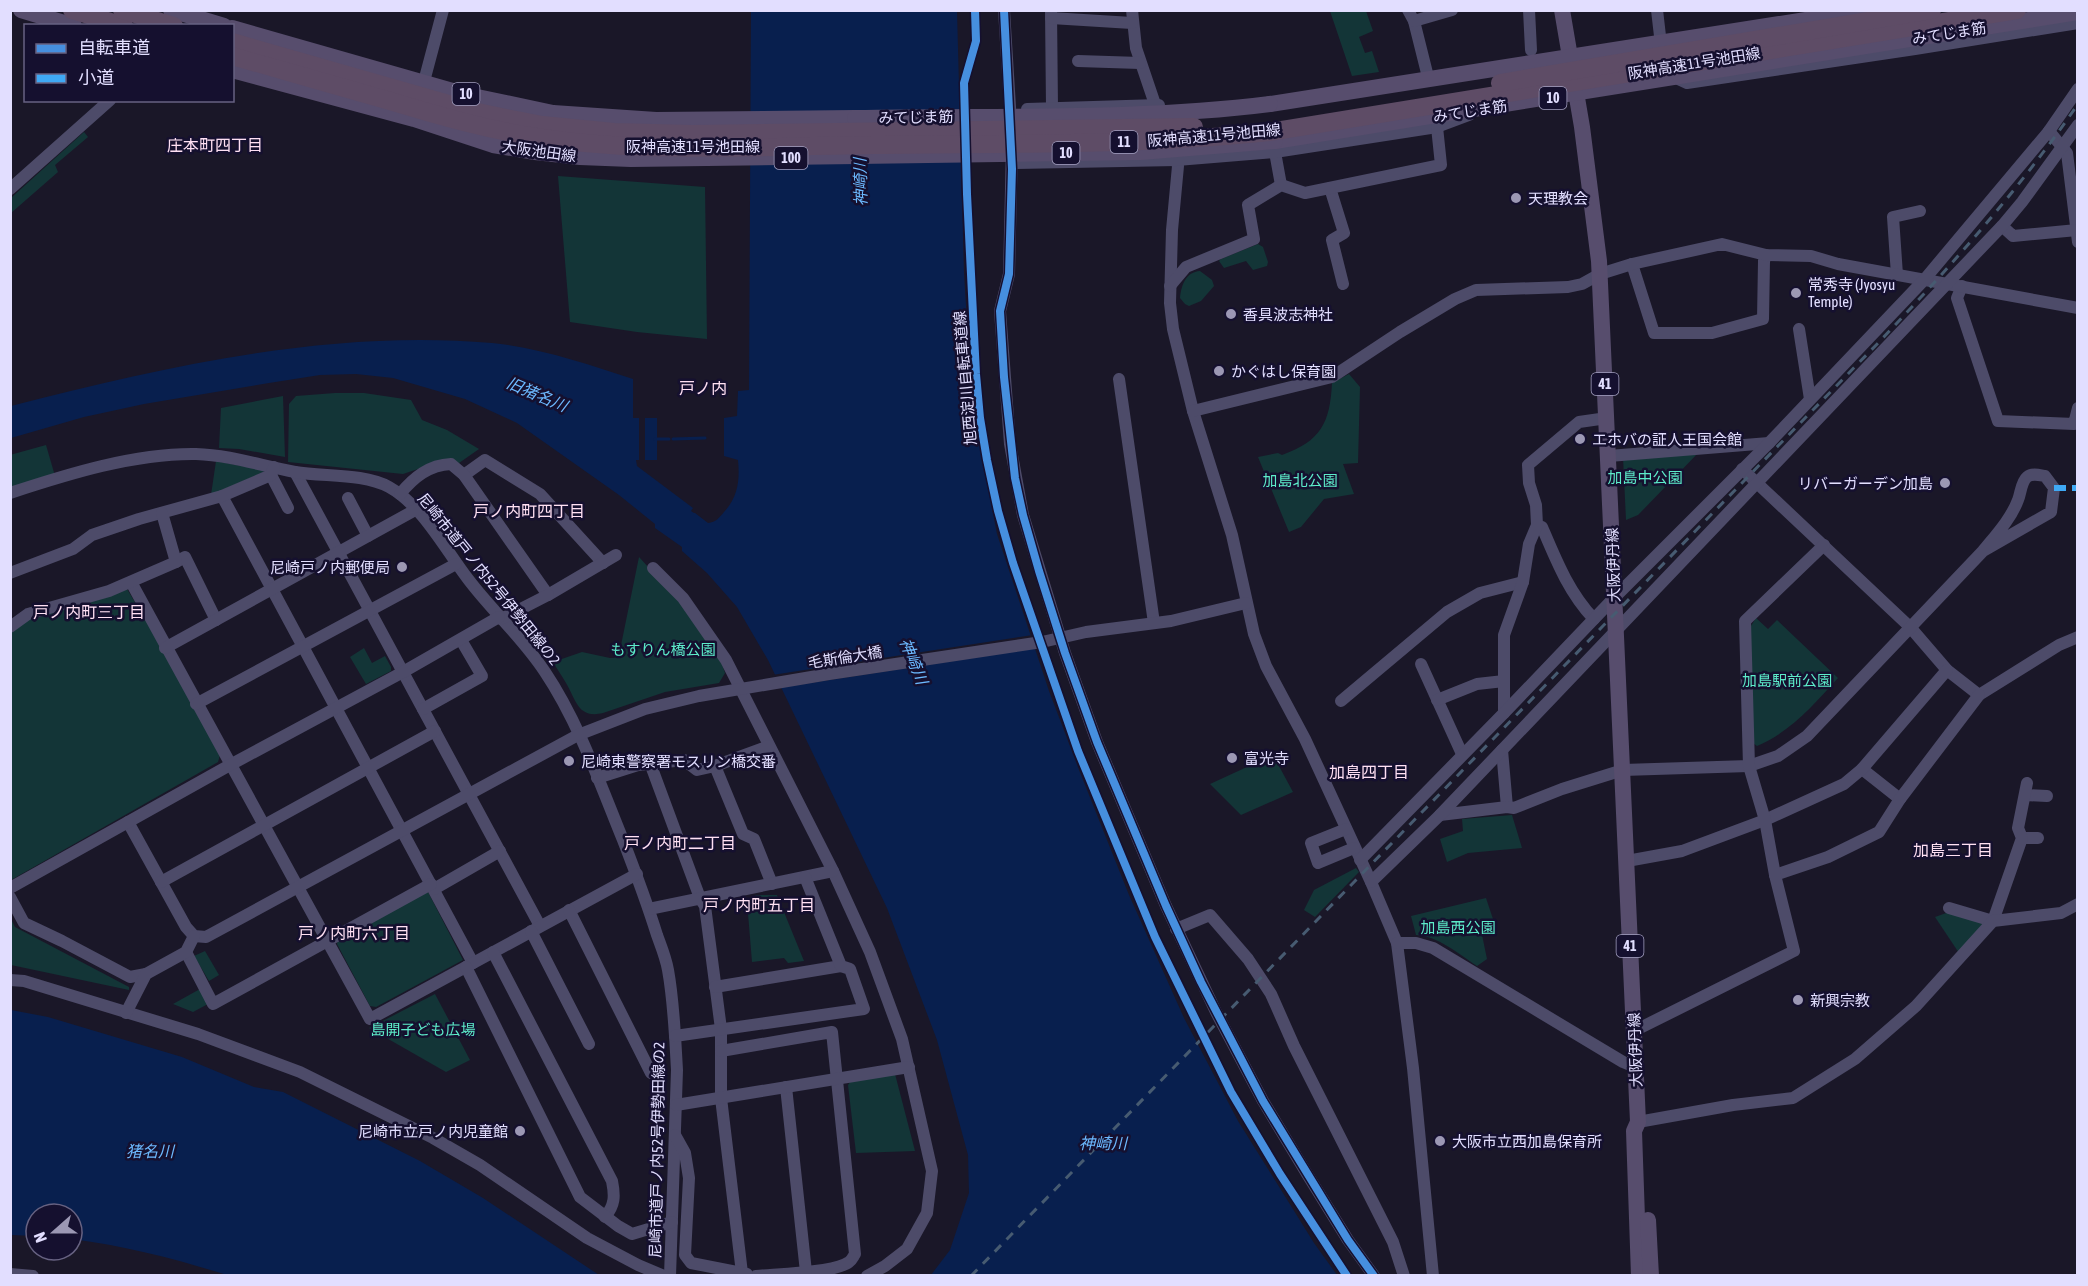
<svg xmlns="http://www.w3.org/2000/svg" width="2088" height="1286" font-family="'Asap Condensed','Noto Sans JP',sans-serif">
<rect width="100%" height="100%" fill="#1a1728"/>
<g fill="#133537">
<polygon points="1330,11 1366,11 1373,31 1359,37 1365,53 1372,51 1379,72 1352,76"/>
<polygon points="84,132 88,137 55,165 58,172 11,213 11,198"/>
<polygon points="558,176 705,187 707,339 637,332 570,322"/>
<polygon points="1258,244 1263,247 1268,262 1267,266 1253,270 1246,261 1224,268 1219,261 1221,259"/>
<path d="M1200 271 1212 280 1214 286 1201 301 1189 306 1185 304 1180 298C1181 285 1186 272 1200 271Z"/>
<path d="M1349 374 1360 387 1358 463 1343 464 1354 494 1324 499 1301 527 1289 532 1258 457 1278 453 1282 455C1321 441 1330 423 1332 383Z"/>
<polygon points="335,393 364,393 411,400 422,420 447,430 479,449 459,463 442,461 403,474 288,462 289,404 296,396"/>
<polygon points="283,396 285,457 239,449 219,448 221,408"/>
<polygon points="46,445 55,476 11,489 10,455"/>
<polygon points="1700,451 1638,515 1626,520 1623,457"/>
<polygon points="216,461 263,470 264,472 211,495"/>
<path d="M639 557 678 600 722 664 725 673 719 683 665 692 603 713C578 719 576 700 566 683 562 676 557 669 553 662L582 652 610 658H614L619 655Z"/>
<polygon points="127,589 161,646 220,755 218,762 11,880 11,632 30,617"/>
<path d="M1756 618 1768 629 1777 620 1838 678C1813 705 1792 731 1757 746L1753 743 1749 629Z"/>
<polygon points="364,648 372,663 385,656 391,667 391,671 366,684 350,657"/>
<polygon points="1273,755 1293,792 1241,815 1210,784"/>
<polygon points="1512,815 1522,848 1468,853 1447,862 1440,839 1463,831 1462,819"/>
<polygon points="1356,868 1359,872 1315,917 1304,910 1314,890"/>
<polygon points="427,890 463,960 376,1007 370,1006 337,944 338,939"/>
<polygon points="756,895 777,895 804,961 788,963 784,958 752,962 747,901"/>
<path d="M1486 898 1495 925 1481 930 1487 959 1477 966C1459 954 1438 936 1416 935L1411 916Z"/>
<polygon points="1949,912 1985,924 1959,953 1935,917"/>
<polygon points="11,919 15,927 129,987 129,990 11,965"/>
<polygon points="205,951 219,975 209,981 194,956"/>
<polygon points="200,989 208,1004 193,1012 173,1004"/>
<polygon points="435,994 470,1060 446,1072 369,1028"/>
<polygon points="895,1074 915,1151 856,1153 848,1085 850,1082"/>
</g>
<g fill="#081f4e">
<path d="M751 11H957L964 273 970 371 980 446 997 534 1049 691 1079 770 1129 895 1184 1018 1238 1121 1314 1243 1337 1275H931L950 1250 969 1193 968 1155 937 1040 887 908 768 660 737 607 707 573 682 551V547L655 528V524L619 495 517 423 465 399 393 378 356 374 320 375 269 383 144 404 84 417 11 438V406C168 366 329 329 492 343 540 348 587 364 633 379V418H639V460H636L637 466 693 508 691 511 694 513H695L708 523C716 522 719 518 724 512 738 497 740 480 738 460L724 456V418L737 416 738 391 749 390Z"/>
<rect x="645" y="418" width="12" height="42"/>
<path d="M11 1010 48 1017 182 1057 254 1087 283 1092 420 1161 483 1198 599 1275H227C176 1259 125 1246 72 1239V1214H36V1236L11 1235Z"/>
</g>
<polygon fill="#1a1728" points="1033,635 1038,648 778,688 772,675"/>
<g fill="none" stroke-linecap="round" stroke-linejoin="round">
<g stroke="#081f4e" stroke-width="3">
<polyline points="655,439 669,439"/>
<polyline points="673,439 705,438"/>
</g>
<g stroke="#4d4b69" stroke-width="12">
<polyline points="1004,10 1011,123"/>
<polyline points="1051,10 1052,108"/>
<polyline points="1132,10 1136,48 1160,119"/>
<polyline points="1408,10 1414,21 1427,73"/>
<polyline points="1529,10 1531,50"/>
<polyline points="1657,10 1660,36"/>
<polyline points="1051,18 1132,23"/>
<polyline points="1414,21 1452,10"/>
<polyline points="1078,61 1140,63"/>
<polyline points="1674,77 1687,83 1915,49 2078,23"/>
<polyline points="422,89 443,10"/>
<polyline points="1027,109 1159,105"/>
<polyline points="2049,131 2067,153 2078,242"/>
<polyline points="1170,143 1178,166 1172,230 1170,303 1173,329 1193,411 1232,535 1254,634 1266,666 1305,739 1371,882 1397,943 1413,1068 1433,1276"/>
<polyline points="1012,146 1009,274 1000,311 1010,444 1023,515 1065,653 1097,742 1166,906 1216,1012 1263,1101 1307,1174 1348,1240 1374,1276"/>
<polyline points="1275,152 1281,185"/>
<polyline points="1012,163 1177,160 1275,152 1437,127 1469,115"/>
<polyline points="1330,188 1344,233 1332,240 1343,284"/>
<polyline points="10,189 110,100"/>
<polyline points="2002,226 2013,236 2077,230"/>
<polyline points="1632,264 1654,333 1712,333 1763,319 1764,261 1766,255"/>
<polyline points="1897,275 1893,217 1920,211"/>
<polyline points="1170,286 1186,267 1254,239 1248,205 1281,185 1305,193 1441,165 1437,127"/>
<polyline points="1962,286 1957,298 1998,421 2074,424 2078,408"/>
<polyline points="1799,329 1810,399"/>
<polyline points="1119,379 1154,623"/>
<polyline points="1193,411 1332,377 1400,332 1455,299 1476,290 1568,287 1582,284 1600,274 1632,264 1722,244 1766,255 1811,256 1838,264 2078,308"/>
<polyline points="1609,456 1769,443"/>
<polyline points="1742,469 1910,627 1947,670 1979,695 2059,645 2078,637"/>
<polyline points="295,472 540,926"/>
<polyline points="271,475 288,508"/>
<polyline points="464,475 485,460 540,494 603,563"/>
<path d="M10 493C68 474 135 453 196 454 230 455 262 466 295 472 324 477 363 473 389 487 422 505 445 549 468 579 492 611 523 638 545 672 578 721 601 786 623 840 635 871 647 903 657 935 661 946 666 958 668 970 674 1003 675 1037 677 1070L670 1276"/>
<path d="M400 494C414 477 429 465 451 464L464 475 548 595 616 555"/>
<polyline points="222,496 473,963"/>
<polyline points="348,498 368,536"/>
<path d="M1537 525 1542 527C1556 560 1569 593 1594 619"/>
<polyline points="176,562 185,557 216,620"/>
<polyline points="653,568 683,598 726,660 833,871 870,952 902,1039 932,1171 927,1213 907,1249 885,1266 867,1276"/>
<polyline points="10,573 73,549 92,535 139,519 222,496 271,475 274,467"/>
<polyline points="131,582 370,1019 637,874"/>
<polyline points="501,619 548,595"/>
<polyline points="10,627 28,614 109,591 176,562 162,513"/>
<polyline points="165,648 417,509"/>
<polyline points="1421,664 1462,754"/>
<polyline points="1437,700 1477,684 1504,681"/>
<polyline points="1341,701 1447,612 1480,593 1523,582"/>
<polyline points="196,704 456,564"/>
<polyline points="423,709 482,676 461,640"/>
<polyline points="1504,713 1504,635 1523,582 1529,544 1537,525 1536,505 1529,483 1528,465 1579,422 1607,418"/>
<polyline points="1502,750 1507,807"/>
<polyline points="650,763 700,898 705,906 721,1029 721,1098 742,1273"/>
<polyline points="715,766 743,834 754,839 772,884"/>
<polyline points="1862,769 1900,799"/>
<polyline points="597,778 638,765 684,760 697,770 715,766 769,746"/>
<polyline points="2025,795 2047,796"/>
<path d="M1440 815 1507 807 1514 808 1562 789 1623 770 1749 766 1778 756 1807 736 1983 551C1995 536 2011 519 2018 500 2021 493 2021 482 2027 477 2032 473 2039 475 2045 476L2054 488 2051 512 1983 551"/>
<polyline points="128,822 186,927 194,936 206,937 578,735 645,709 699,696 829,674 1042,642 1086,632 1171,621 1246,603"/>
<polyline points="1346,829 1311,843 1318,863 1354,848"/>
<polyline points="2022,838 2038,838"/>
<polyline points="1360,860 1504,713 1614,598 1769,443 1924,280 2049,131 2078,89"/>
<polyline points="1627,861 1682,851 1765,820 1844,784 1862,769 1947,670"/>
<polyline points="1775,875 1828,857 1879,832 1900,799 1979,695"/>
<polyline points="161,882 435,731"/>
<polyline points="1371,882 1440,815 2002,226 2022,202 2078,125"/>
<polyline points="10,888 230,765 403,672 499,617"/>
<polyline points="434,889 500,851"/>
<polyline points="10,897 24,923 62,941 130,977 146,974"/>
<polyline points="1949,908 1993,921 2022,838 2018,828 2027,783"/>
<polyline points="649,909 833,871"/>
<polyline points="569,910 651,1073"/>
<polyline points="1176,929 1210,915 1248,959 1271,994 1294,1046 1393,1242 1404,1276"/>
<polyline points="531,931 589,1044"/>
<polyline points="1397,943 1416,943 1433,948 1623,1062 1635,1067"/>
<polyline points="186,952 213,1004 431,884"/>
<path d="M493 952 612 1181C615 1196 615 1205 605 1217"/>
<polyline points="466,967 580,1197 618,1226 632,1234 672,1222"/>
<polyline points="10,980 24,981 198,1034 300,1072 433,1138 480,1165 587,1238 638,1265 664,1276"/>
<polyline points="715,987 841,966"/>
<polyline points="126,1013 146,974 186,952 194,936"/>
<polyline points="1634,1031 1794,951 1775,875 1765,820 1749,766 1745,621 1824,545"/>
<polyline points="675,1036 864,1009 850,969 841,966 805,877"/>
<path d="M721 1051 832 1032 855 1254C853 1257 852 1260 849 1262 835 1273 776 1274 756 1276"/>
<polyline points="786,1087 806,1272"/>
<polyline points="676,1105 909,1067"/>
<polyline points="1638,1122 1733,1105 1793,1098 1855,1059 1916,1006 1993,921 2061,913 2078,904"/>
<polyline points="675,1135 685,1153 689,1178 685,1255 691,1263 747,1274"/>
<polyline points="10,1274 33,1276"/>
</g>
<g stroke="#574d6d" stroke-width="16">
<polyline points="21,10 74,26"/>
<polyline points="171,10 224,26"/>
<polyline points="1562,10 1582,127 1599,261 1638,1122 1634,1131 1639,1276"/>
<polyline points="232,28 463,94 553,113 656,120 855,118"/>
<polyline points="232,70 414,119 493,145 535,152 580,157 631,159 857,156"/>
<polyline points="1270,104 1869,10"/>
<path d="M1275 141C1543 99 1810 54 2078 12"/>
<polyline points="1648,1220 1651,1276"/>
</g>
<polyline stroke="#5e4c66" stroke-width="18" points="72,10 124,26"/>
<path stroke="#475b71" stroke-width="3" stroke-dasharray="9 8" stroke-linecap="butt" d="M971 1276 1880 341C1951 266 2019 190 2078 104"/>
<g stroke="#574d6d" stroke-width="16">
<path d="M855 118C994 115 1133 121 1270 104"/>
<polyline points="857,156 1141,152 1275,141"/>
</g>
<g stroke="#5e4c66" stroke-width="18">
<polyline points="122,10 174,26"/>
<polyline points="232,42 473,111 506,118 542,125 614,132 692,134 1194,127"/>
<path d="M232 56C285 71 337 86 390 101 440 116 491 131 543 138 652 154 764 146 874 145 1006 143 1138 146 1269 132L2017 10"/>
<polyline points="1500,83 1932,10"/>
</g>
<polyline stroke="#3fa9f5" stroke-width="6" stroke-dasharray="12 6" stroke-linecap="butt" points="2054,488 2078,488"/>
<g stroke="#15102f" stroke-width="11">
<g id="cycleway">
<polyline points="975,10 976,41 964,83 967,194 976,374 980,418 987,460 998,511 1013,563 1078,751 1155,937 1231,1092 1280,1174 1347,1276"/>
<polyline points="1004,10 1012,169 1009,274 1000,311 1004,377 1015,478 1023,515 1039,571 1065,653 1097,742 1166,906 1201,982 1263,1101 1348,1240 1374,1276"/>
</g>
</g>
<use href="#cycleway" stroke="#468fdf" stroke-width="8"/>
</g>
<g fill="#9c98b4" stroke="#15102f" stroke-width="2">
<circle cx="1516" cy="198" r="6"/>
<circle cx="1796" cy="293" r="6"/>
<circle cx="1231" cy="314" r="6"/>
<circle cx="1219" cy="371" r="6"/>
<circle cx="1580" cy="439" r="6"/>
<circle cx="1945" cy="483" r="6"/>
<circle cx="402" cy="567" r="6"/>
<circle cx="1232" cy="758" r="6"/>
<circle cx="569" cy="761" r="6"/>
<circle cx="1798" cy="1000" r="6"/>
<circle cx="520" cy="1131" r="6"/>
<circle cx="1440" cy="1141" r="6"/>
</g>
<g text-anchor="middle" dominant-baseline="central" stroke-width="5" stroke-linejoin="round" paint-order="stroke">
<g fill="#15102f" stroke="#a4a0c1" stroke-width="1.5">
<rect x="452.5" y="83" width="27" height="22" rx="4.5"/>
<rect x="1539.5" y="87" width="27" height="22" rx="4.5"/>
<rect x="1110.5" y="131" width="27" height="22" rx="4.5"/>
<rect x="1052.5" y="142" width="27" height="22" rx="4.5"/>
<rect x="774.5" y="147" width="33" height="22" rx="4.5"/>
<rect x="1591.5" y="373" width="27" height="22" rx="4.5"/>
<rect x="1616.5" y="935" width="27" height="22" rx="4.5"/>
</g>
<g font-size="14" font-weight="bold" fill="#e2deff">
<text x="466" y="94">10</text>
<text x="1553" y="98">10</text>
<text x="1124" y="142">11</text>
<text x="1066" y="153">10</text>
<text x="791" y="158">100</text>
<text x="1605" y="384">41</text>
<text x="1630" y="946">41</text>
</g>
<g font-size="15" fill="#e2deff" stroke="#15102f">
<text transform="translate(1949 33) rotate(-9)">みてじま筋</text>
<text transform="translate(1694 63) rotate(-9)">阪神高速11号池田線</text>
<text transform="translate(1470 111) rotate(-9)">みてじま筋</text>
<text transform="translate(916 117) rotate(-1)">みてじま筋</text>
<text transform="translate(1214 135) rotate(-5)">阪神高速11号池田線</text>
<text x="693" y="146">阪神高速11号池田線</text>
<text transform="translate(539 151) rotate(8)">大阪池田線</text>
<text transform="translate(965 378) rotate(-95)">旭西淀川自転車道線</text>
<text transform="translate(1613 565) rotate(-92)">大阪伊丹線</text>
<text transform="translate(489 579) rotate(51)">尼崎市道戸ノ内52号伊勢田線の2</text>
<text transform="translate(845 657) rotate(-9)">毛斯倫大橋</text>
<text transform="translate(1635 1050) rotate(-92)">大阪伊丹線</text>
<text transform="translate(657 1150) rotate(-89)">尼崎市道戸ノ内52号伊勢田線の2</text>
</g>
<g font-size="15" fill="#e2deff" stroke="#15102f" text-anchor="start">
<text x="1528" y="198">天理教会</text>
<text x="1808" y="284">常秀寺 (Jyosyu<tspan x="1808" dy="17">Temple)</tspan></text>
<text x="1243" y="314">香具波志神社</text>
<text x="1231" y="371">かぐはし保育園</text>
<text x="1592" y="439">エホバの証人王国会館</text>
<text x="1933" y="483" text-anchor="end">リバーガーデン加島</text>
<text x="390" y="567" text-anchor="end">尼崎戸ノ内郵便局</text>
<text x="1244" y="758">富光寺</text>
<text x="581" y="761">尼崎東警察署モスリン橋交番</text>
<text x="1810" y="1000">新興宗教</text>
<text x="508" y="1131" text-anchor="end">尼崎市立戸ノ内児童館</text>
<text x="1452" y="1141">大阪市立西加島保育所</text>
</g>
<g font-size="15" fill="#5decca" stroke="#15102f">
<text x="1645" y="477">加島中公園</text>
<text x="1300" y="480">加島北公園</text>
<text x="663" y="649">もすりん橋公園</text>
<text x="1787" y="680">加島駅前公園</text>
<text x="1458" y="927">加島西公園</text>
<text x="423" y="1029">島開子ども広場</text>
</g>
<g font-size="16" fill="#ffe0f3" stroke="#15102f">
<text x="215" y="145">庄本町四丁目</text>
<text x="703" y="388">戸ノ内</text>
<text x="529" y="511">戸ノ内町四丁目</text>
<text x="89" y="612">戸ノ内町三丁目</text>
<text x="1369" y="772">加島四丁目</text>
<text x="680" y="843">戸ノ内町二丁目</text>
<text x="1953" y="850">加島三丁目</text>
<text x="759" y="905">戸ノ内町五丁目</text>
<text x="354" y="933">戸ノ内町六丁目</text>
</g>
<g font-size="16" font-style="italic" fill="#6cb9ff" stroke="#15102f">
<text transform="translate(860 182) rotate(-91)">神崎川</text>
<text transform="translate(537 394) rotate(23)">旧猪名川</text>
<text transform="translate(914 661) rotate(68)">神崎川</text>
<text x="1103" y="1143">神崎川</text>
<text x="150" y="1151">猪名川</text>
</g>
</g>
<rect width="2088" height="1286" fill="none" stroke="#e2deff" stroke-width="24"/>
<rect x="24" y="24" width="210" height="78" fill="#15102f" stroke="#676282" stroke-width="1.5"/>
<rect x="36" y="44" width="30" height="9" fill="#468fdf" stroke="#676282" stroke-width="1.5"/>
<text x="78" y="54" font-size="18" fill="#e2deff">自転車道</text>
<rect x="36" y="74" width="30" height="9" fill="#3fa9f5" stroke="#676282" stroke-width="1.5"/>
<text x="78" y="84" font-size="18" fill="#e2deff">小道</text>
<g transform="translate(54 1232) rotate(249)"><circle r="28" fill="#15102f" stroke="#676282" stroke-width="1.5"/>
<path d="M0-4.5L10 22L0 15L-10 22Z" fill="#9c98b4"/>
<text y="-9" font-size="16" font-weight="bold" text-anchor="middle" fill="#e2deff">N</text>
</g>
</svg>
